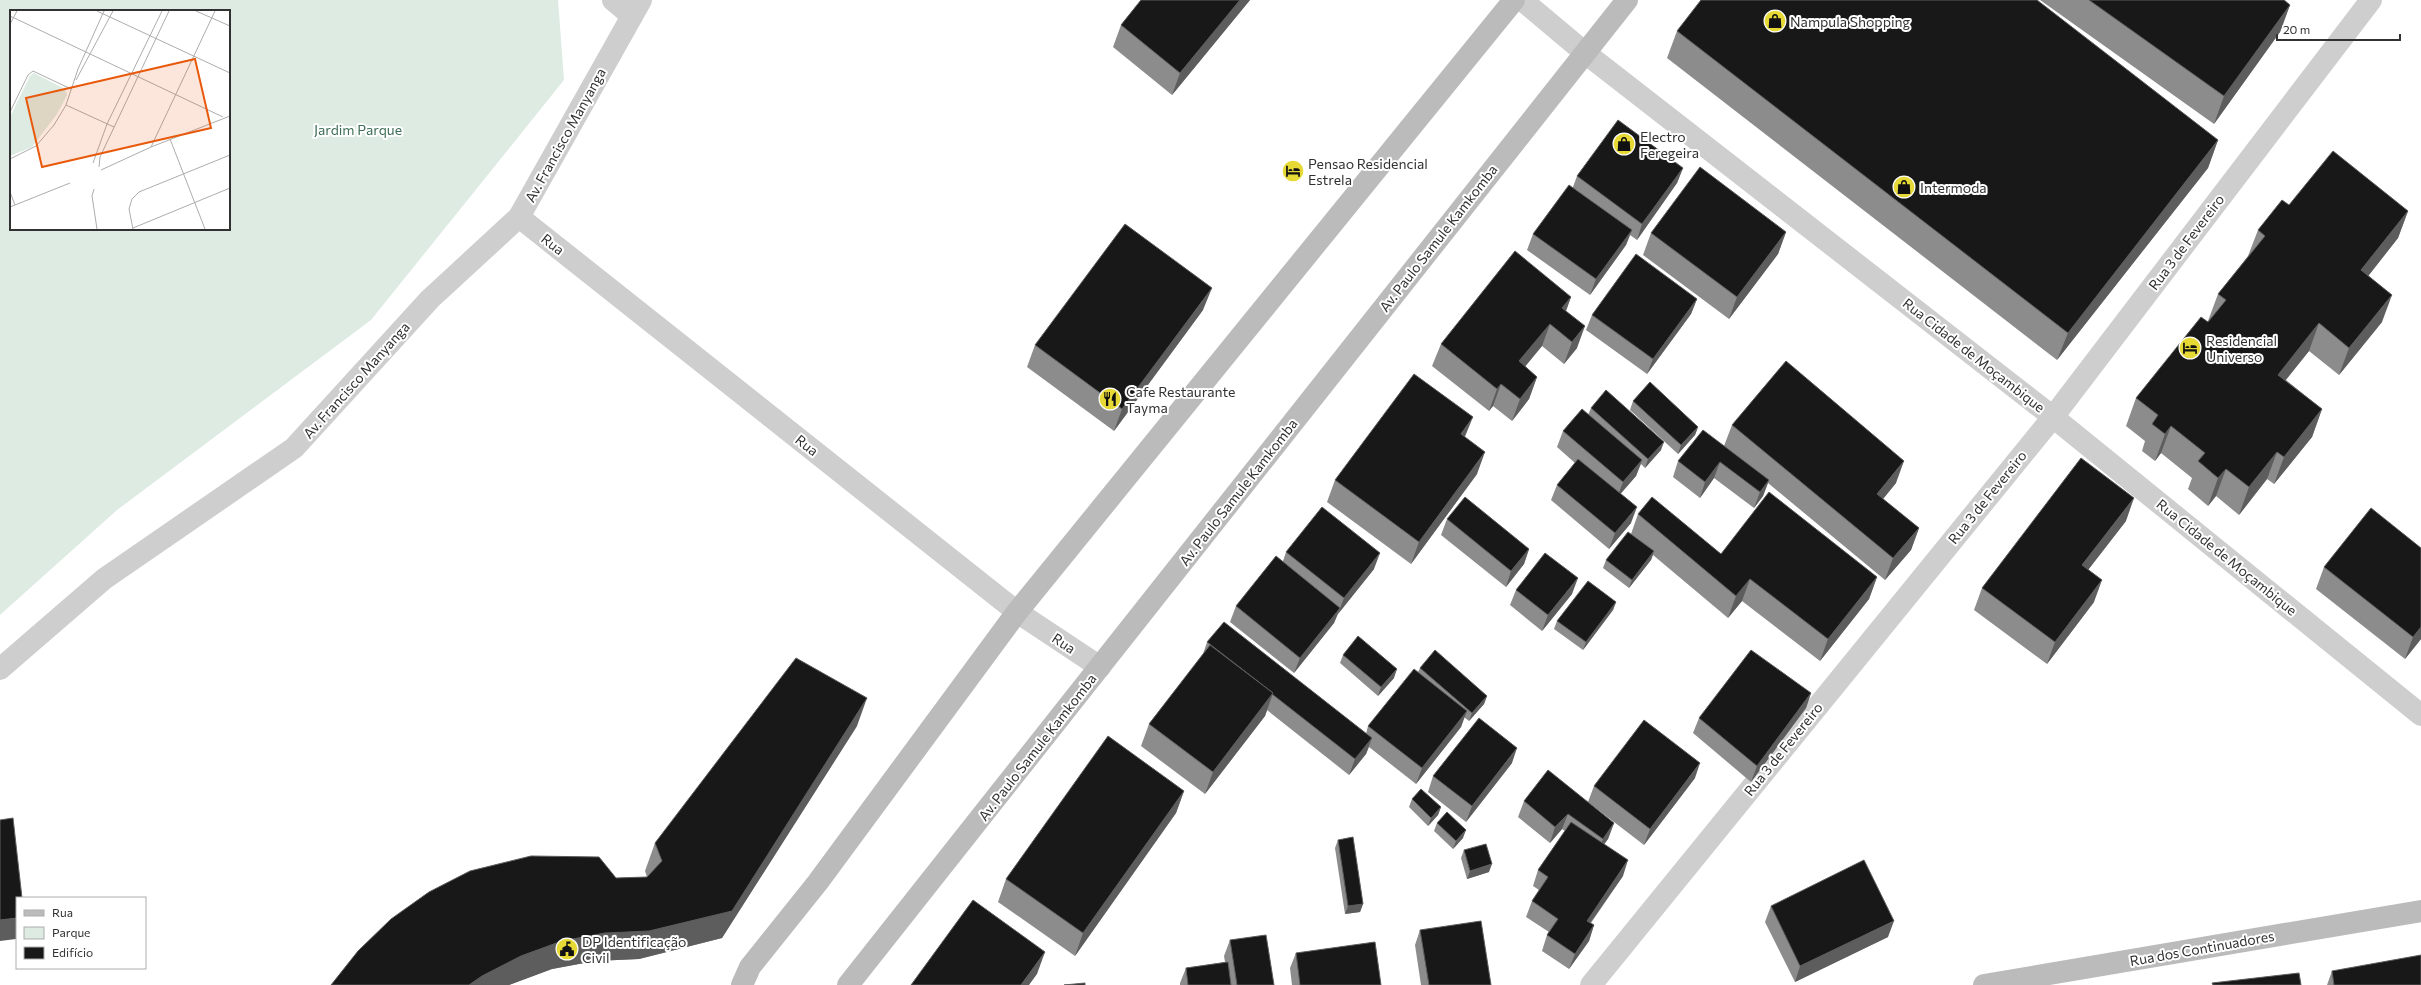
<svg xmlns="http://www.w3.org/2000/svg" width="2421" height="985" font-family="Commissioner,sans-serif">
<rect width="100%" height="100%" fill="#fff"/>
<path fill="#ddebe3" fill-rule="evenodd" d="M0 0H558L564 80 371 320 117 510 0 615ZM11 11H229V229H11Z"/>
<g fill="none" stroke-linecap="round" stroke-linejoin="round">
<g stroke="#cecece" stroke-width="22">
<polyline points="613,0 632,16"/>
<polyline points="1522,0 1584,52 2053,417 2421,715"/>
<polyline points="519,217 1017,612 1100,667"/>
<polyline points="0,669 104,579 294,448 430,299 519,217 641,0"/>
<polyline points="1591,985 2053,417 2371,0"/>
</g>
<g stroke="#bbb" stroke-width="22">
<polyline points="742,985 750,967 818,882 1017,612 1514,0"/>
<polyline points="848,985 1627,0"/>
<polyline points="1984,985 2421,911"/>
</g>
</g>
<g fill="#8c8c8c">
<polygon points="1141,0 1250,0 1172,95 1113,47 1121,25"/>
<polygon points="2040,0 2284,0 2290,5 2280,32 2214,124"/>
<polygon points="1677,31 2218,140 2208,168 2057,360 1667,58"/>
<polygon points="1683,168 1677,183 1637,240 1630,235 1626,245 1590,295 1527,250 1533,234 1573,187 1577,176"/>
<polygon points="2289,205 2408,211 2398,238 2368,276 2382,322 2339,375 2309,351 2286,380 2322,409 2312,437 2274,484 2267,479 2239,515 2216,496 2208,506 2188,489 2192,478 2161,453 2155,461 2142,451 2145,441 2126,426 2136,398 2208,321 2218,294 2248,256 2258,230"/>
<polygon points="1786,232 1778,254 1729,319 1643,255 1651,233"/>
<polygon points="1571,297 1566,311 1577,348 1564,364 1542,346 1525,366 1537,377 1529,399 1512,421 1493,406 1489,411 1432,366 1441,344"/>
<polygon points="1697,299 1691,314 1647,374 1586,330 1592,315"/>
<polygon points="1203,310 1114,431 1027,367 1035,345"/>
<polygon points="1633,401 1698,427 1695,435 1678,454 1630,410"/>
<polygon points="1591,408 1661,450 1645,468 1641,464 1636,476 1620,494 1631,523 1609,549 1551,500 1557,485 1575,463 1557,447 1563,431 1588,415"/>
<polygon points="1732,425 1896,483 1883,499 1919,528 1911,550 1885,580 1768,483 1763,496 1754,508 1714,478 1700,498 1673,477 1678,461 1724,446"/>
<polygon points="1465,437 1477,474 1411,564 1327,502 1335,480"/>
<polygon points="1638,514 1721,554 1877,577 1869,599 1820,661 1742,601 1728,618 1653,555 1651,560 1629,588 1603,568 1606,560 1631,534"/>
<polygon points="1447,519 1529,549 1524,564 1506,587 1441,535"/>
<polygon points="2126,521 2088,570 2094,602 2047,664 1974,610 1982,588"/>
<polygon points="2421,548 2421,639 2405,659 2316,589 2324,567"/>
<polygon points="1286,552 1374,569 1338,614 1334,623 1294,673 1230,622 1236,606 1283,561"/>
<polygon points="1516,590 1572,594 1542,631 1510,605"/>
<polygon points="1616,602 1613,610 1583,650 1554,629 1557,621"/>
<polygon points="1207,642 1366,734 1368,726 1418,672 1420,668 1487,696 1484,704 1469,721 1464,717 1461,727 1416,784 1369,747 1366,754 1349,775 1267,710 1265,716 1205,794 1141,746 1149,724 1202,657"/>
<polygon points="1343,655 1394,678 1378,696 1340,663"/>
<polygon points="1811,693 1806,708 1751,782 1693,733 1699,718"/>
<polygon points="857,726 722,938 639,959 595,961 552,969 509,985 331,985 616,878 647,877 645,871 655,843"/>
<polygon points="1512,763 1466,822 1428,792 1433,776"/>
<polygon points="1695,778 1644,845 1588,802 1594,786"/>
<polygon points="1184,791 1176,813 1075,956 998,902 1006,879"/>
<polygon points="1412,799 1441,807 1438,815 1428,826 1409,807"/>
<polygon points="1524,801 1614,823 1608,839 1604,844 1623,876 1591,923 1594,925 1589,941 1569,969 1542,951 1547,935 1549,932 1526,917 1532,901 1539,890 1533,886 1538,870 1565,831 1562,829 1550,843 1518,817"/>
<polygon points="1437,823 1463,838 1453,849 1434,831"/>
<polygon points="1338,840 1363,904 1360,912 1345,914 1335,848"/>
<polygon points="1464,850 1489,872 1467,879 1461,858"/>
<polygon points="1771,906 1888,937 1795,982 1765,922"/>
<polygon points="1420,930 1491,985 1421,985 1415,945"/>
<polygon points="1230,940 1274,985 1180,985 1180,983 1186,968 1225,962 1224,956"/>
<polygon points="1296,953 1381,985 1292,985 1290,968"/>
<polygon points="2332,971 2421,985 2327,985"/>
</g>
<g fill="#5d5d5d">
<polygon points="1240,0 1250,0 1172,95 1180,73"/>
<polygon points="2290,5 2280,32 2214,124 2224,96"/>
<polygon points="2218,140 2208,168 2057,360 2068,333"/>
<polygon points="1683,168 1677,183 1637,240 1642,224"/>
<polygon points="2408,211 2398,238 2351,298 2361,270"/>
<polygon points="1632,230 1626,245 1590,295 1596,279"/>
<polygon points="1786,232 1778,254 1729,319 1737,297"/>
<polygon points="1212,288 1203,310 1114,431 1122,409"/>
<polygon points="2392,295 2382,322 2339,375 2349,348"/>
<polygon points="1571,297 1563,319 1562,308"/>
<polygon points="1697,299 1691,314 1647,374 1653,359"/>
<polygon points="2319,323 2309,351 2268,402 2278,375"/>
<polygon points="1550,324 1542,346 1511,384 1519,361"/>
<polygon points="1585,326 1577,348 1564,364 1572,342"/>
<polygon points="1537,377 1529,399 1512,421 1520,399"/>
<polygon points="1501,384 1493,406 1489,411 1497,389"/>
<polygon points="2322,409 2312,437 2274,484 2284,457"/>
<polygon points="1473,417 1464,439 1461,434"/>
<polygon points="2171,426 2161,453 2155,461 2165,434"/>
<polygon points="1698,427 1695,435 1678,454 1681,445"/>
<polygon points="1664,442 1661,450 1645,468 1648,459"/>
<polygon points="1485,452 1477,474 1411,564 1419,542"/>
<polygon points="2277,452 2267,479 2239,515 2249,487"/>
<polygon points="1642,460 1636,476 1617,498 1623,482"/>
<polygon points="1904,461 1896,483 1869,516 1877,494"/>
<polygon points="1720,462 1714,478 1700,498 1705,482"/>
<polygon points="2226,469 2216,496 2208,506 2218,478"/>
<polygon points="1769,480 1763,496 1754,508 1760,492"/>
<polygon points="2134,498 2126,521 2074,588 2082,565"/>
<polygon points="1637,507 1631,523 1609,549 1615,533"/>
<polygon points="1919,528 1911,550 1885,580 1893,558"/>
<polygon points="1529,549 1524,564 1506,587 1511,571"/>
<polygon points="1654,551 1651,560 1629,588 1632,580"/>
<polygon points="1380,553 1374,569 1338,614 1344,598"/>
<polygon points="1877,577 1869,599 1820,661 1828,639"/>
<polygon points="1578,578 1572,594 1542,631 1548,615"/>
<polygon points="1750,579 1742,601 1728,618 1736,596"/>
<polygon points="2102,580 2094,602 2047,664 2055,642"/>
<polygon points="1616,602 1613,610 1583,650 1586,642"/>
<polygon points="1340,608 1334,623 1294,673 1300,658"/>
<polygon points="2421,627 2421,639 2405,659 2413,637"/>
<polygon points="1397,669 1394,678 1378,696 1381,687"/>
<polygon points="1273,693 1265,716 1205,794 1213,772"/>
<polygon points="1811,693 1806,708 1751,782 1757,766"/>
<polygon points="1487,696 1484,704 1469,721 1472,713"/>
<polygon points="867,698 857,726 722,938 639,959 595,961 552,969 509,985 469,985 482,976 521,956 562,941 605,933"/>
<polygon points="1467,711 1461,727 1416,784 1422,768"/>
<polygon points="1372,738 1366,754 1349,775 1355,759"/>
<polygon points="1517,748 1512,763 1466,822 1472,806"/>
<polygon points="1700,763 1695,778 1644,845 1650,829"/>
<polygon points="1184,791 1176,813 1075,956 1083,933"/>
<polygon points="1441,807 1438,815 1428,826 1431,818"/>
<polygon points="1568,814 1562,829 1550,843 1555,827"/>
<polygon points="1614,823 1608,839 1597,854 1603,839"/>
<polygon points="1466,830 1463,838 1453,849 1456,841"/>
<polygon points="1628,860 1623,876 1581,936 1587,921"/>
<polygon points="1492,864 1489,872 1467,879 1470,871"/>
<polygon points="1363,904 1360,912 1345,914 1348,906"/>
<polygon points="17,918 17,937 16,939 0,941 0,920"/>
<polygon points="1894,921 1888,937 1795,982 1800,966"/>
<polygon points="1594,925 1589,941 1569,969 1575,954"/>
<polygon points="1045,952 1037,974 1029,985 1021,985"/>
</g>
<g fill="#181818" stroke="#5d5d5d">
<polygon points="1141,0 1240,0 1180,73 1121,25"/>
<polygon points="1701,0 2037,0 2218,140 2068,333 1677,31"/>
<polygon points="2089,0 2284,0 2290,5 2224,96"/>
<polygon points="1618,120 1683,168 1642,224 1577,176"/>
<polygon points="2333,151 2408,211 2361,270 2392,295 2349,348 2319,323 2278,375 2322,409 2284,457 2277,452 2249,487 2226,469 2218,478 2198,461 2205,453 2171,426 2165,434 2152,424 2158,415 2136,398 2201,317 2208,322 2226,300 2218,294 2265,236 2258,230 2282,200 2289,205"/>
<polygon points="1700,167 1786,232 1737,297 1651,233"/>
<polygon points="1569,185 1632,230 1596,279 1533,234"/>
<polygon points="1125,224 1212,288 1122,409 1035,345"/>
<polygon points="1515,251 1571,297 1562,308 1585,326 1572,342 1550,324 1519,361 1537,377 1520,399 1501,384 1497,389 1441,344"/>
<polygon points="1636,254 1697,299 1653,359 1592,315"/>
<polygon points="1786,361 1904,461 1877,494 1919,528 1893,558 1732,425"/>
<polygon points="1414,374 1473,417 1461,434 1485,452 1419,542 1335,480"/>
<polygon points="1650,382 1698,427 1681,445 1633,401"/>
<polygon points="1606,390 1664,442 1648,459 1591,408"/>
<polygon points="1582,409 1642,460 1623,482 1563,431"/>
<polygon points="1703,430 1769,480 1760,492 1720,462 1705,482 1678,461"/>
<polygon points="2081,458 2134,498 2082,565 2102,580 2055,642 1982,588"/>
<polygon points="1578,459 1637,507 1615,533 1557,485"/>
<polygon points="1769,492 1877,577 1828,639 1750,579 1736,596 1638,514 1652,497 1721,554"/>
<polygon points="1465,497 1529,549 1511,571 1447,519"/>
<polygon points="1322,507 1380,553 1344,598 1286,552"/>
<polygon points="2371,508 2421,548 2421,627 2413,637 2324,567"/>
<polygon points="1628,532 1654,551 1632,580 1606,560"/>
<polygon points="1545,553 1578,578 1548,615 1516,590"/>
<polygon points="1276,556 1340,608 1300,658 1236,606"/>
<polygon points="1588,581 1616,602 1586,642 1557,621"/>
<polygon points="1224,622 1372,738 1355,759 1272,694 1273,693 1207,642"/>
<polygon points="1358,636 1397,669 1381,687 1343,655"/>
<polygon points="1210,645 1273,693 1213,772 1149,724"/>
<polygon points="1435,650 1487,696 1472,713 1420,668"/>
<polygon points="1751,650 1811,693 1757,766 1699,718"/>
<polygon points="796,658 867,698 732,911 649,931 605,933 562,941 521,956 482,976 469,985 331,985 358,951 391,919 429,892 470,871 531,856 599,857 616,878 647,877 662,861 655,843"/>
<polygon points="1414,669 1467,711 1422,768 1368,726"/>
<polygon points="1479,718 1517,748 1472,806 1433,776"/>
<polygon points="1644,720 1700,763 1650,829 1594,786"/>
<polygon points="1108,736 1184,791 1083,933 1006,879"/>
<polygon points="1548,770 1614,823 1603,839 1568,814 1555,827 1524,801"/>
<polygon points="1421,789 1441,807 1431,818 1412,799"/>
<polygon points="1447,812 1466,830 1456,841 1437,823"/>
<polygon points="13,818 22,898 17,898 17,918 0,920 0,820"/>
<polygon points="1571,822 1628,860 1587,921 1594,925 1575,954 1547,935 1558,919 1532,901 1548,877 1538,870"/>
<polygon points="1353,837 1363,904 1348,906 1338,840"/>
<polygon points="1486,844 1492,864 1470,871 1464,850"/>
<polygon points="1864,860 1894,921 1800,966 1771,906"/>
<polygon points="973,900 1045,952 1021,985 911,985"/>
<polygon points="1481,921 1491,985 1429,985 1420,930"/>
<polygon points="1266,935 1274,985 1237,985 1230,940"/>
<polygon points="1375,942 1381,985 1300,985 1296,953"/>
<polygon points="2421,955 2421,985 2334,985 2332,971"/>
<polygon points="1228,962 1231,985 1188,985 1186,968"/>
<polygon points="2299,973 2301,985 2213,985 2212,983"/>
<polygon points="1085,983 1085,985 1064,985"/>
</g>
<defs>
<g id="shop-disc" transform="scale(1.15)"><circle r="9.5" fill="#e6d835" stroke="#fff"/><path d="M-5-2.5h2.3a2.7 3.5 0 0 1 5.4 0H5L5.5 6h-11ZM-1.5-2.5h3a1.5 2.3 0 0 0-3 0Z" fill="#111"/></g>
<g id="hotel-disc" transform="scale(1.15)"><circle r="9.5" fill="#e6d835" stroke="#fff"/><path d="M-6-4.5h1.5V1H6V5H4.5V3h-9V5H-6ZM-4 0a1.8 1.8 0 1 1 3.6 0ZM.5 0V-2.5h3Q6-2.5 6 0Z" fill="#111"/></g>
<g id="restaurant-disc" transform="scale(1.15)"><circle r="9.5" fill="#e6d835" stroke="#fff"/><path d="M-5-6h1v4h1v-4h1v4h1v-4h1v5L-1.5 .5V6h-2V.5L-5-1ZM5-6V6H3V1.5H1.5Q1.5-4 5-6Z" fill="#111"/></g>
<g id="civic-disc" transform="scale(1.15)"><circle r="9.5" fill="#e6d835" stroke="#fff"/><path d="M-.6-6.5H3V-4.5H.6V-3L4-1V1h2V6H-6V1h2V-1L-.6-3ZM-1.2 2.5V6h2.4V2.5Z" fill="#111"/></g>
</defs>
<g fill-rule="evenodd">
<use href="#shop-disc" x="1775" y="21"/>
<use href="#shop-disc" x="1624" y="144"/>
<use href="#hotel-disc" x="1293" y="171"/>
<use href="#shop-disc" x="1904" y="187"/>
<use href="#hotel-disc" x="2190" y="348"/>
<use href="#restaurant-disc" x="1110" y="399"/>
<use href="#civic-disc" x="567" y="949"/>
</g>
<g text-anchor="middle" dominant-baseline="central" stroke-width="4" stroke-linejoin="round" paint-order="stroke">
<g font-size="14" fill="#313131" stroke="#fff" text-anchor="start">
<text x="1790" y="21">Nampula Shopping</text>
<text x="1640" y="136">Electro<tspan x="1640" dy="16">Feregeira</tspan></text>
<text x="1308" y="163">Pensao Residencial<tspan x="1308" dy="16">Estrela</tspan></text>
<text x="1920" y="187">Intermoda</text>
<text x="2206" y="340">Residencial<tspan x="2206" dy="16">Universo</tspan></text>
<text x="1126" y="391">Cafe Restaurante<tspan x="1126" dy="16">Tayma</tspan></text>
<text x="582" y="941">DP Identificação<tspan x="582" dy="16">Civil</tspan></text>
</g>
<g font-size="14" fill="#3e6e57" stroke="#fff">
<text x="358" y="129">Jardim Parque</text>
</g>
<g font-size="14" fill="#313131" stroke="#fff">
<text transform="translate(565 135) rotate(-61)">Av. Francisco Manyanga</text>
<text transform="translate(1438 238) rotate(-52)">Av. Paulo Samule Kamkomba</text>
<text transform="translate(2186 242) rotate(-53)">Rua 3 de Fevereiro</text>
<text transform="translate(553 244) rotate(38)">Rua</text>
<text transform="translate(1974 355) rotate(38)">Rua Cidade de Moçambique</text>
<text transform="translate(356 380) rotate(-48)">Av. Francisco Manyanga</text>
<text transform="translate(807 445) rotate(38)">Rua</text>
<text transform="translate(1238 492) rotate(-52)">Av. Paulo Samule Kamkomba</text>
<text transform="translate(1987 497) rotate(-51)">Rua 3 de Fevereiro</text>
<text transform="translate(2227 557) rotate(39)">Rua Cidade de Moçambique</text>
<text transform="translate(1064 643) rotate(34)">Rua</text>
<text transform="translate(1037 747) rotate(-52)">Av. Paulo Samule Kamkomba</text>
<text transform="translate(1783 749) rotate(-51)">Rua 3 de Fevereiro</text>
<text transform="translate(2202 948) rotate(-10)">Rua dos Continuadores</text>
</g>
</g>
<g transform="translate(10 10)">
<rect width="220" height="220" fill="#fff"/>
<path d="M24 63 55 79 57 85 47 104 22 137 0 146V107L20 66Z" fill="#ddebe3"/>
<path fill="none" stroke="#adadad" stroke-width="1" d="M87 1 220 63M186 1 220 16M0 6 213 107M0 14 7 1M66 70 103 1M56 95 104 117M0 102 18 65 23 61 61 79M160 129 195 219M141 137 205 1M0 149 26 136 44 115 56 95 68 59 94 1M83 153 97 114 152 1M89 157 90 147 159 1M91 160 141 137 220 106M84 179 82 186 87 219M0 182 5 195M0 197 60 173M123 218 220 178M123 219 119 199 122 189 129 182 220 145"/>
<path fill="#e8590c" fill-opacity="0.15" stroke="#e8590c" stroke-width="2" d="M185 49 201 118 32 157 16 88Z"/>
<rect width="220" height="220" fill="none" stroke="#313131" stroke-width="2"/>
</g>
<rect x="16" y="897" width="130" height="72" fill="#ffffff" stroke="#adadad"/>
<rect x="24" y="910" width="20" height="6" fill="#bbbbbb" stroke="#adadad"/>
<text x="52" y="917" font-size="12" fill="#313131">Rua</text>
<rect x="24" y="927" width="20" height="12" fill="#ddebe3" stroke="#adadad"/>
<text x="52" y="937" font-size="12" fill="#313131">Parque</text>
<rect x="24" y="947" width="20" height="12" fill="#181818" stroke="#adadad"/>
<text x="52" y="957" font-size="12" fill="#313131">Edifício</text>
<path d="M2277 34v6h123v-6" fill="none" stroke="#313131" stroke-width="2"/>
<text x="2283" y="34" font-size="12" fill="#313131" stroke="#ffffff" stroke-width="3" paint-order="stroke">20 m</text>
</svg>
